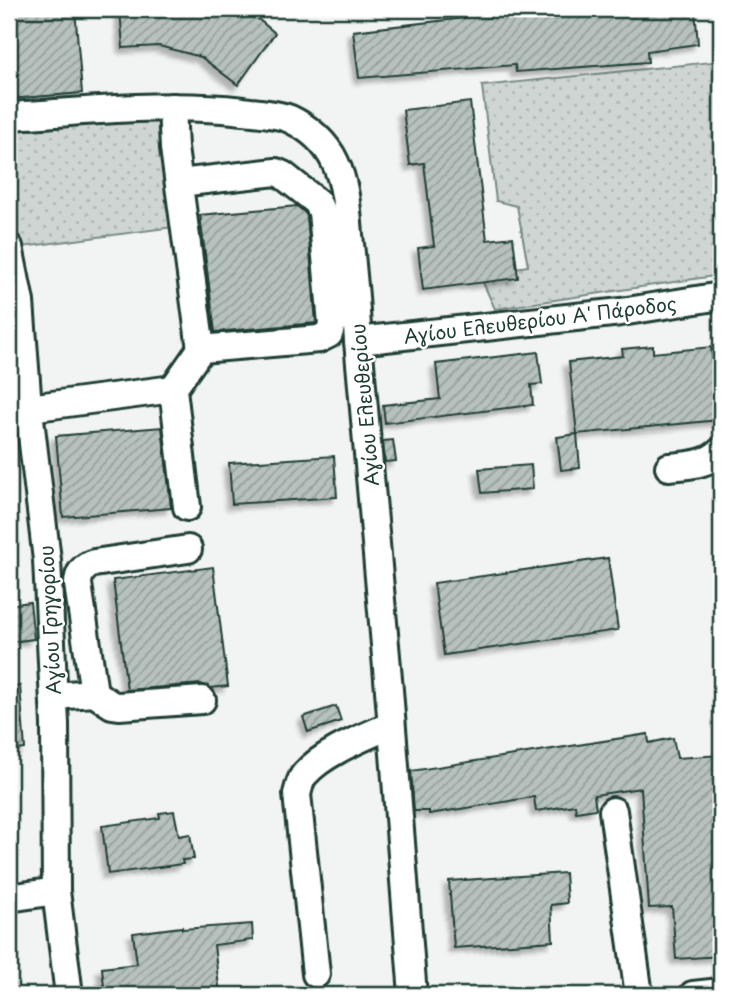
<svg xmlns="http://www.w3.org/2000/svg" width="730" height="1004" font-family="'Playpen Sans',sans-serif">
<defs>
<pattern id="grass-dots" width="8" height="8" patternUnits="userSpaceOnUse" patternTransform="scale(1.75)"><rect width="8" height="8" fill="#ced5d3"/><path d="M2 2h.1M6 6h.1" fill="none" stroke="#b0b8b6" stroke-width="1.8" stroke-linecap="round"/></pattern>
<pattern id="building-hatch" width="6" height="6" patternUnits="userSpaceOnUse" patternTransform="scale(1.75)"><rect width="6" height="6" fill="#b7c1bd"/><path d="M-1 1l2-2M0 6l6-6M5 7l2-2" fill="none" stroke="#949e9a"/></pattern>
<filter id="shadow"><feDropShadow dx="-5" dy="5" stdDeviation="2" flood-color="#0004"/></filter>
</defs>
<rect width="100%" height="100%" fill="#f2f3f3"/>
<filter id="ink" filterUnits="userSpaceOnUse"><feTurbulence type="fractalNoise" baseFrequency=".0143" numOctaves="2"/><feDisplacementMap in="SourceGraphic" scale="14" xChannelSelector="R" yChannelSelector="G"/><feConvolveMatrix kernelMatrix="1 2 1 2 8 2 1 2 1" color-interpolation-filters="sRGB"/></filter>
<g filter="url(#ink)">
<g fill="url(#grass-dots)" stroke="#768984" stroke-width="2">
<polygon points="721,61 721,275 495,309 479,274 528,266 517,206 496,201 482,86"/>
<polygon points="163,115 174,227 15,248 9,241 9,123"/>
</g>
<g fill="url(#building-hatch)" stroke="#1f3d34" stroke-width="2" filter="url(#shadow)">
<polygon points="9,9 75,9 82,93 9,99"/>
<polygon points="120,9 246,9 275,33 238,85 201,57 159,46 123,48"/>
<polygon points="463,9 498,9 499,15 563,9 695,9 698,44 647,51 648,62 516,72 515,65 359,78 353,31 464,18"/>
<polygon points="470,102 487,240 513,237 518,278 423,290 418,248 434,246 424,163 410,165 403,110"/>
<polygon points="297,206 304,212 307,216 316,323 215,332 200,215"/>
<polygon points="653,346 653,353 711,347 719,420 577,434 569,362 623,356 622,349"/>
<polygon points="538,352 542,384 531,385 533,405 385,423 383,405 440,399 436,364"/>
<polygon points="162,427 171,508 63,517 56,436"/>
<polygon points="577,434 580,468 561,470 557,437"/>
<polygon points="393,440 396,461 385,462 383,441"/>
<polygon points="334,456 337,497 232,504 229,463"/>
<polygon points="531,465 533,489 482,493 479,469"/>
<polygon points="608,558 618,630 444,655 434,583"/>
<polygon points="213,567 228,686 211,688 201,684 127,690 113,580"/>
<polygon points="30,602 34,639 9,642 9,605"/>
<polygon points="9,686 20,686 25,749 9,751"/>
<polygon points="336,706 341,721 308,732 303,717"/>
<polygon points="648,734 649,743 673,738 677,758 721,755 721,956 676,959 672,907 649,908 641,788 594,795 596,809 576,812 575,805 536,811 534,797 429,814 429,811 414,811 411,771"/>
<polygon points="174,811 179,836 190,834 194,859 182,860 183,864 108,874 102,826 160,818 159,813"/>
<polygon points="565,873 567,903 551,905 553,941 454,948 449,881"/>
<polygon points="252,924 253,940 214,945 220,995 105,995 102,968 137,964 133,933 182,927 182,929"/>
</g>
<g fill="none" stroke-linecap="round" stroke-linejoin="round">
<g stroke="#1f3d34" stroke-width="32">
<g id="minor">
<polyline points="172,107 174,148 201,349 319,339 329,334 332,324 322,212 317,202 283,175 276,172 179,183"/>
<path d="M9 116C86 112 165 102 243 111 257 113 276 113 290 119 309 128 326 143 335 162 346 185 347 210 349 235 353 270 356 305 358 341L389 690 413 995"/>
<polyline points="9,247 20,302 27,394 47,560 55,724 56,891 69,995"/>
<polyline points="358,341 621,312 721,296"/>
<polyline points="29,408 173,389"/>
<path d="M669 467C688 465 707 465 721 451"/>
<polyline points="187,507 173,389 201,349"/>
<path d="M94 693 78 584C78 573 84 566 94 563L188 549"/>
<polyline points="54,696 94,693 112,705 119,706 202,700"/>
<polyline points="613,811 639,995"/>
<polyline points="9,898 56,891"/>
<path d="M316 974 297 794C299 788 300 779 305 774 324 752 365 737 391 725"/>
<polyline points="693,995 721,992"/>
</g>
</g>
<use href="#minor" stroke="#fff" stroke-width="26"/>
</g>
</g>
<g text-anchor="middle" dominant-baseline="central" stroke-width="5" stroke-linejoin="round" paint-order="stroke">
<g font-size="19" fill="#1f3d34" stroke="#fff">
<text transform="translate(540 319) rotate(-7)">Αγίου Ελευθερίου Α' Πάροδος</text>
<text transform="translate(364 405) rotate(-95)">Αγίου Ελευθερίου</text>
<text transform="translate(49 620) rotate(-93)">Αγίου Γρηγορίου</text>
</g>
</g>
<rect width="730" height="1004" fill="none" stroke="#fff" stroke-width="35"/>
<rect x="18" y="18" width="695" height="969" fill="none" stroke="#1f3d34" stroke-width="2.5" filter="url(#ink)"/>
</svg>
